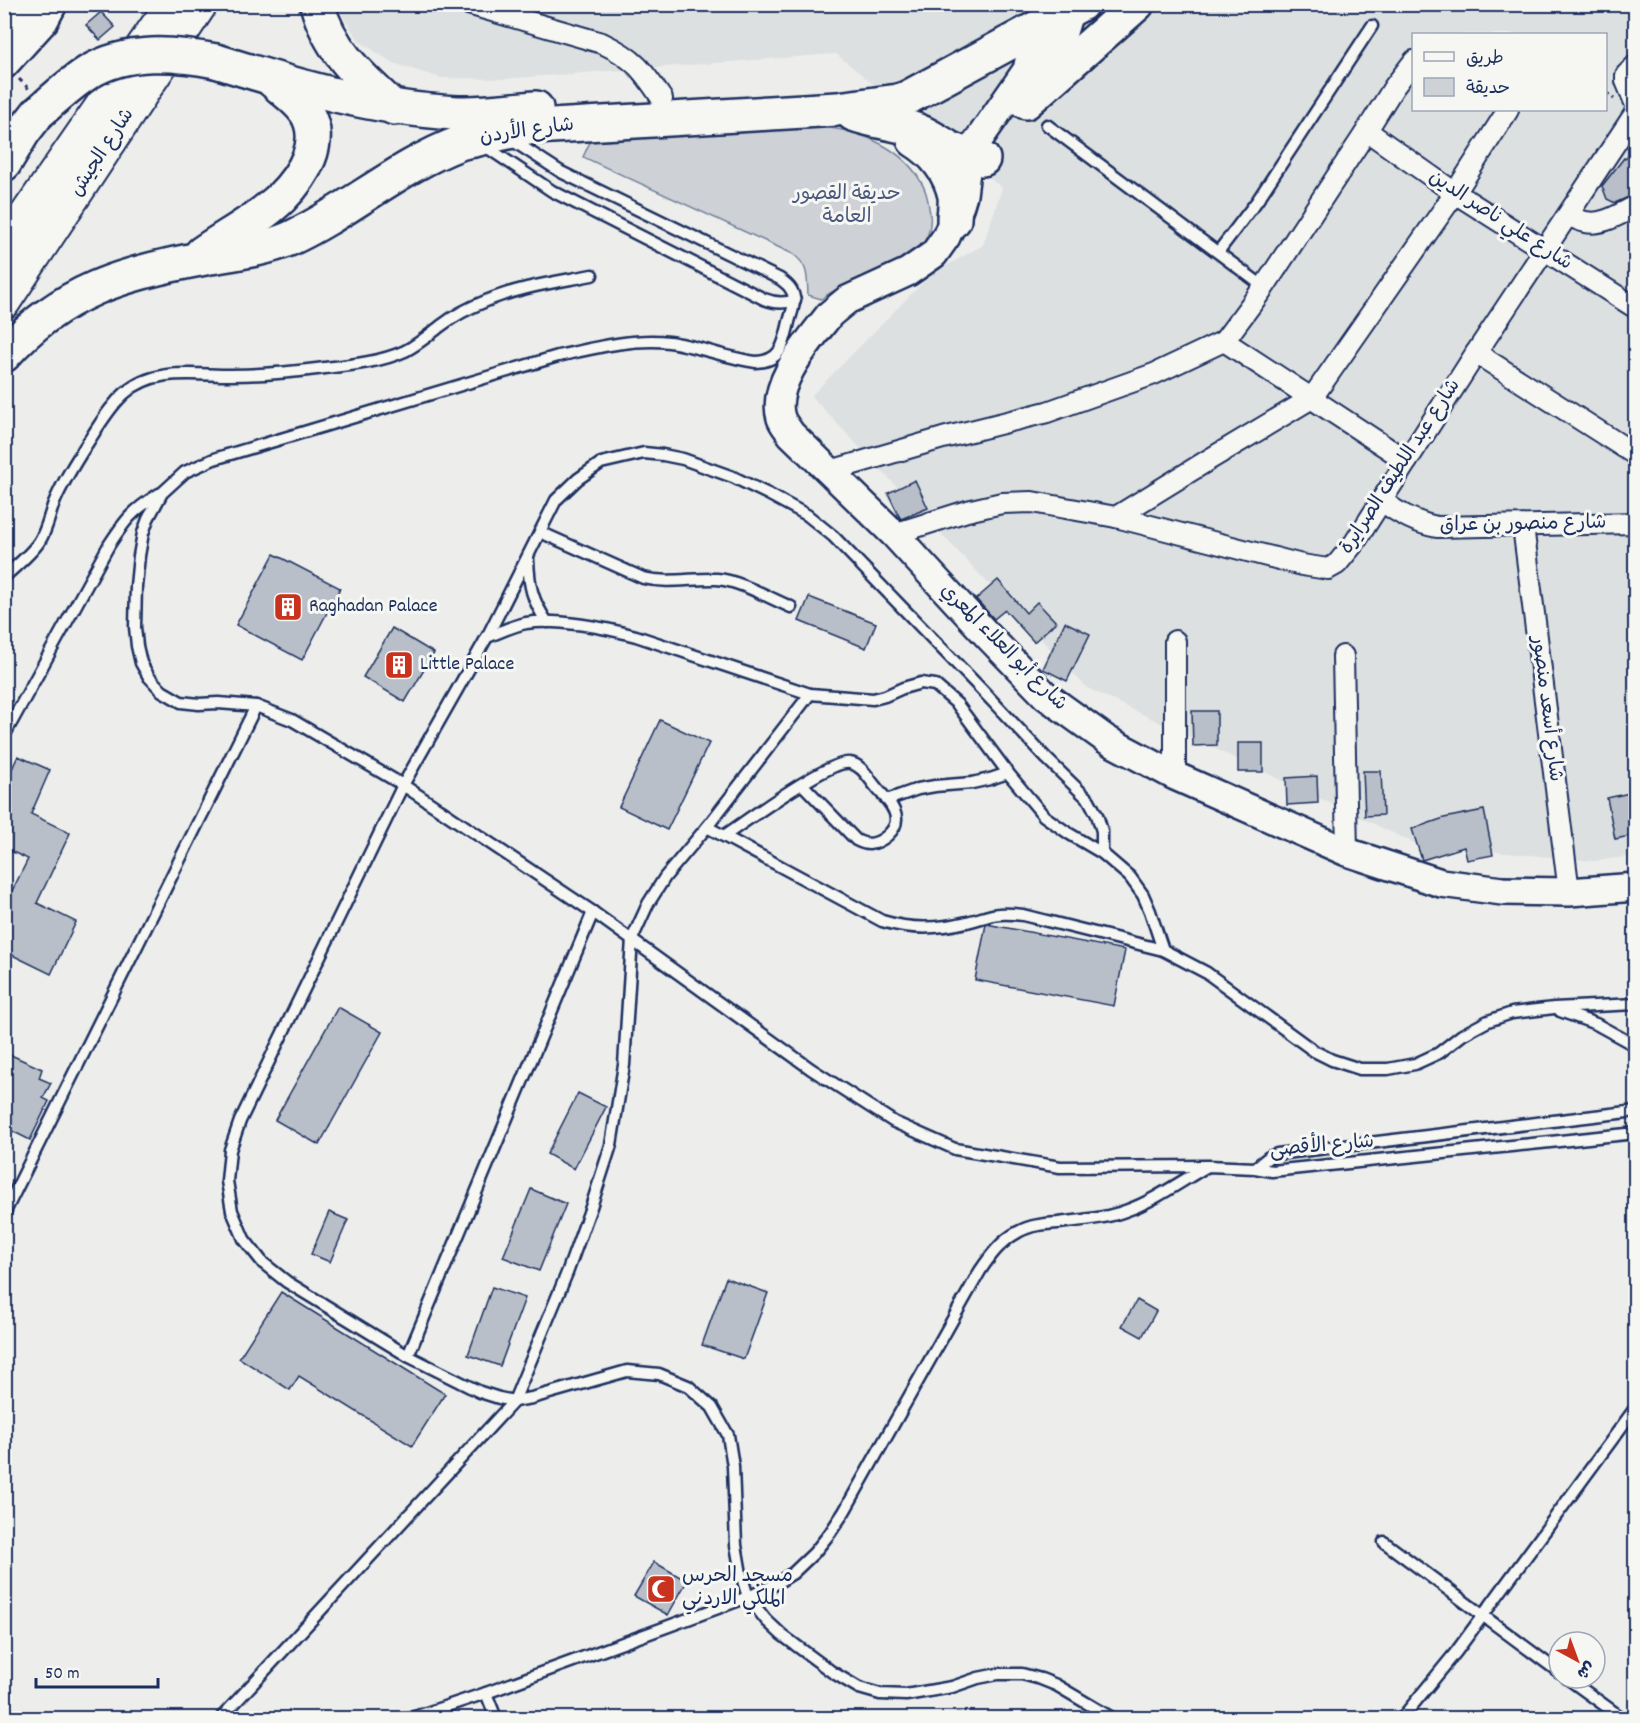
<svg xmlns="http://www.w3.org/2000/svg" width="1640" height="1723" font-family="Dekko,'Playpen Sans Arabic',sans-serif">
<rect width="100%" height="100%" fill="#edeeec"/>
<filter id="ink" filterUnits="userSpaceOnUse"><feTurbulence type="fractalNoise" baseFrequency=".0167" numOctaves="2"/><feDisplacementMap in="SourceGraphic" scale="12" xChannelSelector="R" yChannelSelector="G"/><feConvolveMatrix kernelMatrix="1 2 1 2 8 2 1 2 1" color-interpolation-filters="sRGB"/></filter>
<g filter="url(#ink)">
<path fill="#dde0e1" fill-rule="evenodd" d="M336 5H1635V856L1593 861 1418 845 1087 688 811 396 930 275 983 245 1002 188 836 54 504 79 440 78 393 63 359 41 338 9ZM1414 34H1606V110H1414Z"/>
<path fill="#ced2d7" stroke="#74809a" stroke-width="1.5" d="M771 123C790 125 811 125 830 128 864 132 904 150 921 182 926 190 928 199 929 208 933 224 928 243 915 253 909 259 898 261 890 265 866 275 842 284 821 299L808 295C807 277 809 266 793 254L583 157 592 138Z"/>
<g fill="#b9bfc8" stroke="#1b2f5e" stroke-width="1.5">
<polygon points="101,12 115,27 100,40 86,25"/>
<polygon points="1635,150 1635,194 1615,203 1607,199 1602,186 1624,158 1625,159"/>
<polygon points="915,480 928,508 901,519 899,516 888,493"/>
<polygon points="274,554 340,588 302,660 236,625"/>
<polygon points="998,580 1026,613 1037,602 1056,622 1034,642 1005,610 994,619 976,599"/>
<polygon points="809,597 876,623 866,648 799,621"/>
<polygon points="1065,622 1090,634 1067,681 1043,669"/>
<polygon points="392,628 434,653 405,702 363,677"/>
<polygon points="1192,711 1217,711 1217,745 1193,746"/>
<polygon points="660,720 709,743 667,830 619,807"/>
<rect x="1238" y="743" width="25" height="29"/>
<polygon points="18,756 50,770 31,814 70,833 37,903 76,922 51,974 4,951 4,907 28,859 4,848 4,786"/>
<polygon points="1363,771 1381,771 1383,815 1365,816"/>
<polygon points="1317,776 1318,803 1287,805 1286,778"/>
<polygon points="1634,792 1635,801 1635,835 1615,839 1607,798"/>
<polygon points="1484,810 1493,855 1467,860 1464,847 1422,860 1412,829 1444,818"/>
<polygon points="986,924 1125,950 1114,1006 975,980"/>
<polygon points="338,1007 382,1032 319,1145 275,1120"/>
<polygon points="11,1055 42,1069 39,1078 51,1083 43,1098 49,1101 30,1140 4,1127 4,1067"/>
<polygon points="578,1093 606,1107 574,1169 547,1154"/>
<polygon points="531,1189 566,1204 539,1271 503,1257"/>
<polygon points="329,1212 348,1220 330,1262 311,1254"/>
<polygon points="726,1278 768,1293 744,1359 702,1345"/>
<polygon points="492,1287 525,1298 500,1366 468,1355"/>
<polygon points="281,1292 445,1394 412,1446 299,1376 290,1390 239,1358"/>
<polygon points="1137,1300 1156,1311 1142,1337 1122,1326"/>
<polygon points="654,1562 687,1581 668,1615 634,1596"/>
</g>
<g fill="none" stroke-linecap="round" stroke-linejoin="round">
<g stroke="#1b2f5e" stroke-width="15">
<g id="lane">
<polyline points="1047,125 1264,287"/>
<path d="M510 139 561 172 780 279C787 284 793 289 794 298 795 305 791 314 789 322 784 343 782 361 756 362 726 358 698 346 669 342 632 338 594 348 558 356L214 459 185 472 162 493 148 519 143 533 139 556 136 586 135 627 137 646 141 663 149 677 162 691 181 702 199 704 218 703 256 706 292 720 403 785 593 912 811 1069 894 1122 955 1149 1060 1167 1208 1166 1255 1168 1272 1171 1636 1133"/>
<path d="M482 144 552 191 764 299C774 303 784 304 795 300"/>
<polyline points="1218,252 1257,201 1372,26"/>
<path d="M540 532 643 578C668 584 692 578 717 579 741 581 769 598 791 607"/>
<path d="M528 559C529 586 532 600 547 622"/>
<path d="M4 577C16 566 30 555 39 542 47 530 49 516 54 503 64 479 78 458 92 436 102 421 111 405 125 393 154 367 194 375 230 375 262 375 294 372 325 368 351 365 381 362 405 351 419 344 430 334 442 325 455 315 471 307 486 301 519 287 557 282 592 275"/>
<path d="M487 637C500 632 512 626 526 623 557 618 606 628 636 636L810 694 873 699 885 696 903 688 921 683 935 685 957 704 1008 773 1044 816 1068 833 1102 853 1130 877 1143 895 1150 911 1163 950"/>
<path d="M4 736 109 545C126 519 132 511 159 494"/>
<polyline points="887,800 918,789 935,786 972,783 990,779 1008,773"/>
<path d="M707 827 882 921C912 930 937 929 967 922 977 920 988 915 999 914 1007 913 1015 914 1023 915L1163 950 1207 973 1314 1051 1332 1060 1360 1069H1388L1415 1064 1439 1053 1462 1035 1488 1021 1512 1013 1554 1008 1636 1004"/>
<path d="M724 836C745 822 830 759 850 763 862 765 869 779 876 787 883 796 895 806 896 818 897 831 881 843 869 844 864 844 860 842 856 840L802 784"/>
<polyline points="1102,853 1102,831 1097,815 1089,800 1047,759 981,689 833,536 807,515 768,494 733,477 683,459 663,455 644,453 601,463 578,479 556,500 487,637 403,785 240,1121 230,1150 227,1181 232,1211 244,1239 263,1263 287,1282 408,1356 480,1392 499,1398 514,1401 532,1398 627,1371 659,1374 688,1386 712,1407 728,1435 733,1466 736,1545 741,1574 748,1597 766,1620 782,1635 832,1672 859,1688 880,1694 906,1695 952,1687 978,1678 998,1674 1022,1674 1041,1679 1056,1685 1112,1718"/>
<polyline points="1560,1011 1596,1024 1636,1046"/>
<polyline points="1255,1168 1269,1157 1277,1154 1636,1111"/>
<polyline points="4,1214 256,706"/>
<polyline points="408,1356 593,912"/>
<polyline points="1384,1542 1559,1672"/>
<polyline points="1567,1678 1622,1718"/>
<polyline points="486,1693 496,1718"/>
<polyline points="221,1718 514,1401 567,1273 591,1207 611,1145 624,1065 632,939 648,904 665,877 707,827 810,694"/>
<path d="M411 1718 486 1693 748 1597 772 1586 793 1573 814 1553 830 1533 844 1512 980 1271C990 1256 1001 1241 1018 1232 1030 1225 1044 1224 1058 1223 1081 1220 1104 1219 1125 1211 1154 1201 1180 1182 1206 1167"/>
<polyline points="1402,1718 1456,1652 1636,1407"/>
</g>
</g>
<g stroke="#1b2f5e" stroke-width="24">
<g id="street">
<path d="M468 4 602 43C634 58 643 70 662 99"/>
<polyline points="1636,65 1626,75 1626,81 1636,105"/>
<polyline points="1367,131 1455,193 1636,308"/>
<path d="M1568 215C1574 218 1580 221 1586 222 1602 226 1621 213 1636 206"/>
<polyline points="1224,341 1407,461"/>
<polyline points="1476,353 1636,455"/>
<polyline points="830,471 943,438 1047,412 1154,374 1224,341 1264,287 1364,135 1394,87 1414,61"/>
<path d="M1382 501C1399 514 1416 523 1437 527L1636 523"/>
<polyline points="1116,517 1210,459 1312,398 1455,193 1508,110"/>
<polyline points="1523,526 1569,892"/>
<polyline points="894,534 967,511 1002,503 1032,502 1116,517 1302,565 1328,569 1337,564 1355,542 1476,353 1634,115 1636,109"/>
<polyline points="1343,656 1347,852"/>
<polyline points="1175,776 1175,641"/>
</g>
</g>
<g stroke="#1b2f5e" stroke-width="32">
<g id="secondary">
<path d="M1036 27 1027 70 968 155 963 195 960 205 946 237 934 254 908 272 847 300 830 314C811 339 770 384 781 418 783 424 788 429 791 434L894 534 989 637 1046 696 1107 740 1175 776 1347 852 1441 883 1502 891 1569 892 1636 887"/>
<polyline points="4,39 23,18 31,4"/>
<polyline points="4,65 44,21 53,4"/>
<polyline points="1038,85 1057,52 1070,9"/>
</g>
</g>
<g stroke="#1b2f5e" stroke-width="36">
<g id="primary">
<polyline points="4,247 172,4"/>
<polyline points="4,302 201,4"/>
</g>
</g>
<g stroke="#1b2f5e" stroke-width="38">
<g id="highway">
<path d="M317 4C330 51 359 76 394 108"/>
<path d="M216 61C296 86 373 109 458 113 483 114 510 110 536 108"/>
<polyline points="1026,102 1137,4"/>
<path d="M853 114C872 121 893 123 913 129 927 133 938 142 951 149 962 154 972 156 983 159"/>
<path d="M914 140C934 152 950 172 955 196 956 204 954 213 954 220"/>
<polyline points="4,164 24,131 38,113"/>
<path d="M202 253C228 235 258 220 281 198 303 176 325 142 306 112 298 100 283 90 273 81"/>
<path d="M4 355C60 291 124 273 205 258 233 253 263 250 289 239 348 212 398 166 460 143 465 141 472 141 478 139 497 134 516 130 535 127L837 109 898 101 907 98 1081 4"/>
</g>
</g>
<g stroke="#1b2f5e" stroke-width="3" stroke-dasharray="4.5 4.5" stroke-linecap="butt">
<polyline points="19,79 29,89"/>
<polyline points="1606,92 1614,99"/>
</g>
<use href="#lane" stroke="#f6f6f2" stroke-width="10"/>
<use href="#street" stroke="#f6f6f2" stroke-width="20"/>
<use href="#secondary" stroke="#f6f6f2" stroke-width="27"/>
<use href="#primary" stroke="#f6f6f2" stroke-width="32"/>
<use href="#highway" stroke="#f6f6f2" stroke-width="33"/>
<g stroke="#1b2f5e" stroke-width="38" stroke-linecap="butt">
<path id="highway-bridge" d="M38 113C54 99 71 83 89 72 128 49 174 53 216 61"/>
</g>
<use href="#highway-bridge" stroke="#f6f6f2" stroke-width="33"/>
</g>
</g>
<defs>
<g id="building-square" transform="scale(1.5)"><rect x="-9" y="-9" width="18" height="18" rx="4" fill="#c8321e" stroke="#f6f6f2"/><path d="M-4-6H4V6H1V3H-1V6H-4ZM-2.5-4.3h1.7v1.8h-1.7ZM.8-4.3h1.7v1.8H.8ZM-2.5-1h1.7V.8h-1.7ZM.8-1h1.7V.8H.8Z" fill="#fff"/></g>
<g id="mosque-square" transform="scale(1.5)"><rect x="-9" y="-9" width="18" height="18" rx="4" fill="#c8321e" stroke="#f6f6f2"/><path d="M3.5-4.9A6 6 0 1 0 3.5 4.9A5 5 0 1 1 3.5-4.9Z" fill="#fff"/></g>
</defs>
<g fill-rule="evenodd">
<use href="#building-square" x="288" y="607"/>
<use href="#building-square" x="399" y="665"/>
<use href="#mosque-square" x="661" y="1589"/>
</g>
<g text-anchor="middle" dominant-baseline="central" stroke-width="6" stroke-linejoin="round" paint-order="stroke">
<g font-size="20" fill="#1b2f5e" stroke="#f6f6f2">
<text transform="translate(527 132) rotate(-8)">شارع الأردن</text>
<text transform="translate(103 153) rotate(-57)">شارع الجيش</text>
<text transform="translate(1500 221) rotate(33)">شارع علي ناصر الدين</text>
<text transform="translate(1401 467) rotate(-57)">شارع عبد اللطيف الصرايرة</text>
<text transform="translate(1523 525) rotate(-1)">شارع منصور بن عراق</text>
<text transform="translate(1003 648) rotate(45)">شارع أبو العلاء المعري</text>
<text transform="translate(1546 709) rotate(83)">شارع أسعد منصور</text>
<text transform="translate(1322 1147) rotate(-5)">شارع الأقصى</text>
</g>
<g font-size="20" fill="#48587c" stroke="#f6f6f2">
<text x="847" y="195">حديقة القصور<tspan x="847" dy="23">العامة</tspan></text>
</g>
<g font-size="20" fill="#1b2f5e" stroke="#f6f6f2" text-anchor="start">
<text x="309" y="607">Raghadan Palace</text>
<text x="420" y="665">Little Palace</text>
<text x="682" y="1577">مسجد الحرس<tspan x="682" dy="23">الملكي الاردني</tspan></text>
</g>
</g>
<rect width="1640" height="1723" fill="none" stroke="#f6f6f2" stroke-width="24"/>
<rect x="12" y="12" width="1616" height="1699" fill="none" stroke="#1b2f5e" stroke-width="2" filter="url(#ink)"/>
<rect x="1412" y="33" width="195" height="78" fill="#f6f6f2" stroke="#9ea6b7" stroke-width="1.5"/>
<rect x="1424" y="52" width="30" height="9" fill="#f6f6f2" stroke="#9ea6b7" stroke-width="1.5"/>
<text x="1466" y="63" font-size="18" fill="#1b2f5e">طريق</text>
<rect x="1424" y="78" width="30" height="18" fill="#ced2d7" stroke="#9ea6b7" stroke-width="1.5"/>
<text x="1466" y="93" font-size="18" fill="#1b2f5e">حديقة</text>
<g transform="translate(1577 1660) rotate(139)"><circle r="28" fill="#f6f6f2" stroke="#9ea6b7" stroke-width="1.5"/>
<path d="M0-4.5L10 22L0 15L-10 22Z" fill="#c8321e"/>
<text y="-9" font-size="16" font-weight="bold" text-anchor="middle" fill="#1b2f5e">ش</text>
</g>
<path d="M36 1678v9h122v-9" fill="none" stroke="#1b2f5e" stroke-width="3"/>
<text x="45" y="1678" font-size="18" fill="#1b2f5e" stroke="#f6f6f2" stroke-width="4.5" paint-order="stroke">50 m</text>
</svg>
